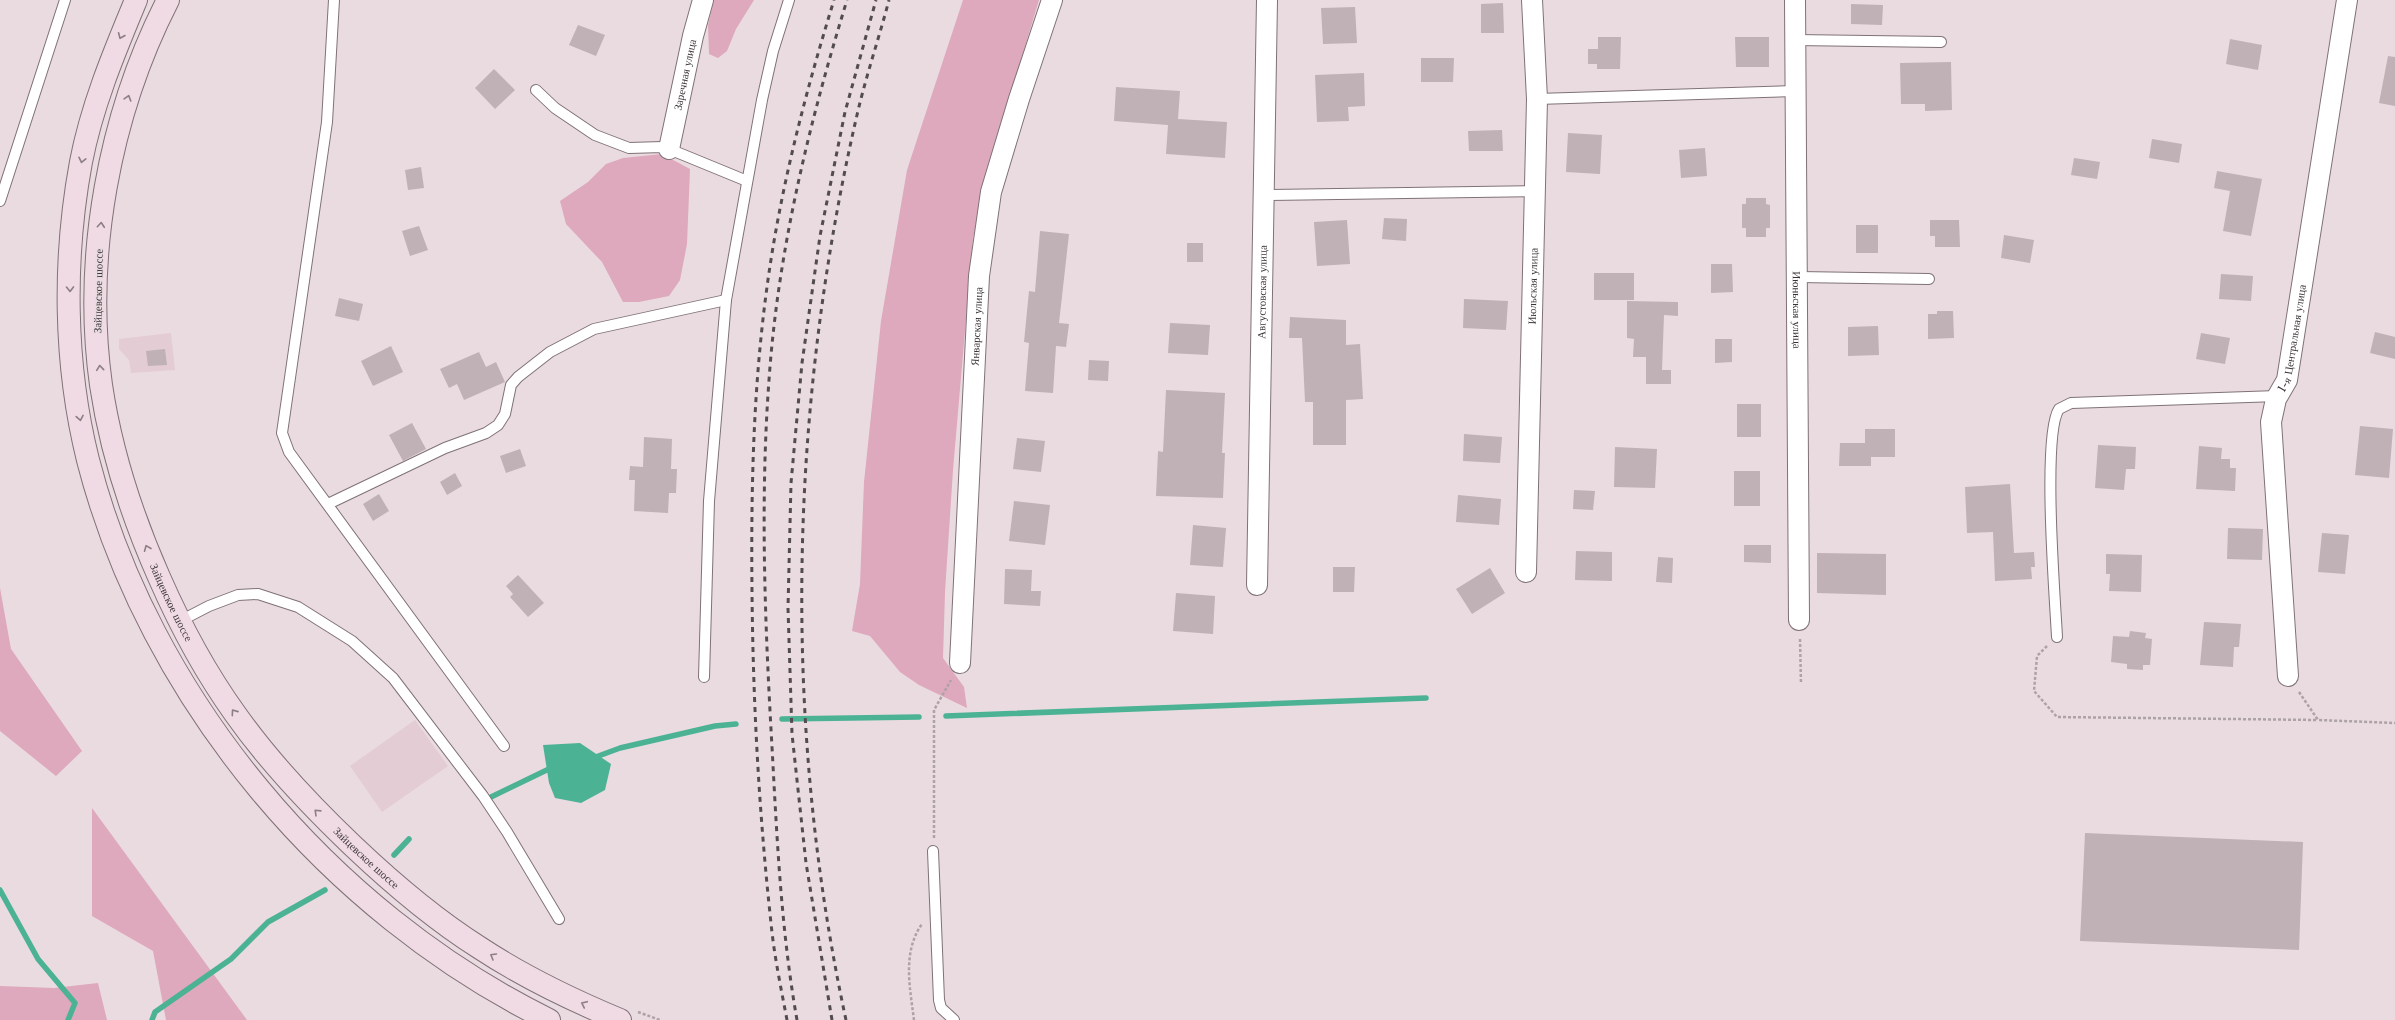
<svg xmlns="http://www.w3.org/2000/svg" width="2395" height="1020" font-family="'Libre Baskerville',serif">
<rect width="100%" height="100%" fill="#eadbe1"/>
<g fill="#e3ccd4">
<polygon points="171,333 175,370 131,373 129,360 119,349 119,339"/>
<polygon points="415,720 448,766 382,812 350,766"/>
</g>
<g fill="#dea8bd">
<polygon points="714,0 754,0 736,29 727,51 718,58 709,54 708,25"/>
<polygon points="963,0 1039,0 996,143 973,238 953,470 945,592 943,658 964,687 967,708 919,685 900,672 870,636 852,631 860,584 864,482 881,321 907,170"/>
<polygon points="662,154 690,169 687,244 680,280 669,296 639,302 623,302 602,262 566,224 560,201 588,182 606,164 623,158"/>
<polygon points="0,588 11,649 82,751 56,776 0,731"/>
<polygon points="92,808 247,1020 166,1020 153,951 92,916"/>
<polygon points="98,983 107,1020 0,1020 0,986 54,988"/>
</g>
<polygon fill="#4bb294" points="580,743 611,764 605,790 581,803 555,798 549,783 543,745"/>
<g fill="none" stroke-linecap="round" stroke-linejoin="round">
<g stroke="#4bb294" stroke-width="5.5">
<polyline points="946,716 1426,698"/>
<polyline points="782,719 919,717"/>
<polyline points="593,758 620,748 715,726 736,724"/>
<polyline points="491,797 553,767"/>
<polyline points="394,855 409,839"/>
<polyline points="0,890 38,959 75,1003 68,1020"/>
<polyline points="152,1020 155,1012 231,959 268,922 325,890"/>
</g>
</g>
<g fill="#bfb1b6">
<polygon points="1503,3 1504,33 1481,33 1481,4"/>
<polygon points="1851,4 1883,5 1882,25 1851,24"/>
<polygon points="1355,7 1357,43 1323,44 1321,8"/>
<polygon points="578,25 605,35 596,56 569,45"/>
<polygon points="1598,37 1621,37 1620,69 1597,69 1597,64 1588,64 1588,49 1598,49"/>
<polygon points="1735,37 1769,37 1769,67 1736,67"/>
<polygon points="2230,39 2262,45 2258,70 2226,64"/>
<polygon points="2388,56 2395,57 2395,106 2379,103"/>
<polygon points="1421,58 1454,58 1453,82 1421,82"/>
<polygon points="1951,62 1952,110 1925,111 1925,104 1901,104 1900,63"/>
<polygon points="494,69 515,90 495,109 475,88"/>
<polygon points="1364,73 1365,106 1348,107 1349,121 1317,122 1315,75"/>
<polygon points="1116,87 1180,91 1178,119 1227,122 1225,158 1166,154 1168,125 1114,121"/>
<polygon points="1502,130 1503,151 1469,151 1468,131"/>
<polygon points="1568,133 1602,135 1600,174 1566,172"/>
<polygon points="2152,139 2182,144 2179,163 2149,158"/>
<polygon points="1705,148 1707,176 1681,178 1679,150"/>
<polygon points="2074,158 2100,162 2097,179 2071,175"/>
<polygon points="421,167 424,188 408,190 405,170"/>
<polygon points="2217,171 2262,179 2251,236 2223,231 2230,191 2214,188"/>
<polygon points="1746,198 1766,198 1766,204 1770,205 1770,228 1766,228 1766,237 1746,237 1746,228 1742,228 1742,204 1746,204"/>
<polygon points="1384,218 1407,219 1406,241 1382,239"/>
<polygon points="1347,220 1350,264 1317,266 1314,222"/>
<polygon points="1930,220 1959,220 1960,247 1935,247 1935,236 1930,236"/>
<rect x="1856" y="225" width="22" height="28"/>
<polygon points="419,226 428,250 410,256 402,231"/>
<polygon points="1040,231 1069,234 1059,323 1069,324 1066,347 1056,346 1053,393 1025,391 1029,343 1024,342 1029,291 1035,292"/>
<polygon points="2004,235 2034,240 2030,263 2001,258"/>
<rect x="1187" y="243" width="16" height="19"/>
<polygon points="1711,264 1732,264 1733,292 1711,293"/>
<rect x="1594" y="273" width="40" height="27"/>
<polygon points="2221,274 2253,276 2251,301 2219,299"/>
<polygon points="339,298 363,304 359,321 335,316"/>
<polygon points="1464,299 1508,301 1506,330 1463,328"/>
<polygon points="1627,301 1678,302 1678,316 1664,315 1662,370 1671,370 1671,384 1646,384 1646,357 1633,357 1634,339 1627,338"/>
<polygon points="1937,311 1953,311 1954,338 1928,339 1928,314 1937,314"/>
<polygon points="1290,317 1346,320 1346,345 1360,344 1363,399 1346,400 1346,445 1313,445 1313,402 1305,402 1302,338 1289,338"/>
<polygon points="1170,323 1210,325 1208,355 1168,353"/>
<polygon points="1878,326 1879,355 1848,356 1848,327"/>
<polygon points="2375,332 2395,337 2395,359 2370,353"/>
<polygon points="2201,333 2230,338 2225,364 2196,359"/>
<polygon points="1715,339 1732,339 1732,362 1715,363"/>
<polygon points="391,346 403,372 373,386 361,361"/>
<polygon points="165,349 167,365 148,366 146,351"/>
<polygon points="479,352 486,367 496,362 505,382 464,400 457,384 449,388 440,369"/>
<polygon points="1089,360 1109,361 1108,381 1088,380"/>
<polygon points="1166,390 1225,393 1222,453 1225,453 1223,498 1156,496 1158,451 1163,452"/>
<rect x="1737" y="404" width="24" height="33"/>
<polygon points="412,423 426,449 403,461 389,435"/>
<polygon points="2360,426 2393,429 2389,478 2355,475"/>
<polygon points="1865,429 1895,429 1895,457 1871,457 1871,466 1839,466 1840,443 1865,443"/>
<polygon points="1464,434 1502,437 1500,463 1463,461"/>
<polygon points="644,437 672,439 671,469 677,469 676,493 669,493 668,513 634,511 635,480 629,480 630,466 643,467"/>
<polygon points="1017,438 1045,441 1041,472 1013,469"/>
<polygon points="2098,445 2136,447 2135,469 2126,469 2124,490 2095,488"/>
<polygon points="2199,446 2222,448 2221,459 2230,459 2230,468 2236,468 2235,491 2196,489"/>
<polygon points="1615,447 1657,449 1655,488 1614,487"/>
<polygon points="520,449 526,466 506,473 500,456"/>
<rect x="1734" y="471" width="26" height="35"/>
<polygon points="455,473 462,486 447,495 440,482"/>
<polygon points="2010,484 2014,553 2034,552 2035,567 2031,567 2032,579 1995,581 1993,532 1967,533 1965,487"/>
<polygon points="1574,490 1595,491 1593,510 1573,509"/>
<polygon points="379,494 389,511 373,521 363,504"/>
<polygon points="1458,495 1501,499 1499,525 1456,522"/>
<polygon points="1014,501 1050,505 1045,545 1009,541"/>
<polygon points="1193,525 1226,528 1223,567 1190,565"/>
<polygon points="2228,528 2263,529 2262,560 2227,559"/>
<polygon points="2322,533 2349,535 2345,574 2318,572"/>
<polygon points="1744,545 1771,545 1771,563 1744,562"/>
<polygon points="1576,551 1612,552 1612,581 1575,580"/>
<polygon points="1817,553 1886,554 1886,595 1817,593"/>
<polygon points="2106,554 2142,555 2141,592 2109,591 2110,574 2106,574"/>
<polygon points="1658,557 1673,558 1672,583 1656,582"/>
<polygon points="1333,567 1355,567 1354,592 1333,592"/>
<polygon points="1490,568 1505,593 1472,614 1456,589"/>
<polygon points="1005,569 1032,570 1031,591 1041,591 1040,606 1004,604"/>
<polygon points="518,575 544,603 528,617 510,597 513,594 506,586"/>
<polygon points="1176,593 1215,596 1213,634 1173,631"/>
<polygon points="2204,622 2241,624 2239,647 2234,647 2233,667 2200,665"/>
<polygon points="2130,631 2146,633 2145,638 2152,639 2150,665 2143,665 2143,670 2127,669 2127,664 2111,662 2113,636 2129,637"/>
<polygon points="2085,833 2303,842 2299,950 2080,941"/>
</g>
<g fill="none" stroke-linecap="round" stroke-linejoin="round">
<g stroke="#7f7277" stroke-width="12">
<g id="lane">
<polyline points="334,0 327,122 282,433 289,452 504,746"/>
<polyline points="1795,40 1941,42"/>
<polyline points="536,90 555,108 595,135 629,148 663,147 669,149 747,181"/>
<polyline points="1537,99 1795,91"/>
<polyline points="1263,195 1535,191"/>
<polyline points="0,201 65,0"/>
<polyline points="1798,277 1929,279"/>
<polyline points="328,504 445,448 486,433 498,425 505,414 511,385 518,377 550,352 594,329 726,300"/>
<polyline points="180,621 209,606 238,595 258,594 298,607 352,641 393,678 483,796 507,832 559,919"/>
<path d="M2057 637C2055 598 2042 434 2059 409L2071 403 2278 396"/>
<polyline points="704,677 709,501 726,300 762,100 773,51 789,0"/>
<polyline points="933,851 939,1000 941,1008 954,1020"/>
</g>
</g>
<g stroke="#7f7277" stroke-width="22">
<g id="street">
<path id="s1" d="M1795 0 1799 620"/>
<path id="s2" d="M669 149 693 36 703 0"/>
<path id="s3" d="M1526 572 1537 99 1532 0"/>
<path id="s4" d="M1257 585 1267 0"/>
<path id="s5" d="M960 663 979 276 991 192 1019 99 1052 0"/>
<path id="s6" d="M2288 676 2271 422 2276 399 2287 380 2347 0"/>
</g>
</g>
<g stroke="#7f7277" stroke-width="24">
<g id="secondary">
<path d="M136 0C114 53 92 105 81 162 63 259 64 364 88 460 149 698 329 912 549 1020"/>
<path id="s7" d="M168 0C109 115 83 257 101 385 111 452 132 516 159 577 180 625 205 672 236 715 270 763 310 805 353 846 392 883 434 919 480 948 524 977 572 1000 620 1020"/>
</g>
</g>
<g stroke="#ada2a6" stroke-width="2.5" stroke-dasharray="3 2" stroke-linecap="butt">
<polyline points="1800,639 1801,684"/>
<polyline points="2047,646 2037,656 2034,691 2057,717 2318,720"/>
<polyline points="2299,692 2318,720 2395,723"/>
<polyline points="934,838 934,710 951,680"/>
<polyline points="638,1012 660,1020"/>
<path d="M914 1020C910 988 902 952 922 924"/>
</g>
<use href="#lane" stroke="#fff" stroke-width="10"/>
<use href="#street" stroke="#fff" stroke-width="20"/>
<use href="#secondary" stroke="#f0dae3" stroke-width="22"/>
<g stroke="#534c4f" stroke-width="3" stroke-dasharray="5 5" stroke-linecap="butt">
<path d="M787 1020C781 988 774 955 771 923 759 813 753 702 752 592 751 490 753 389 767 287 780 190 805 94 834 0"/>
<path d="M797 1020C781 930 777 838 772 747 765 625 760 502 769 380 778 250 809 124 847 0"/>
<polyline points="832,1020 806,863 792,734 788,608 791,483 802,363 820,236 845,112 876,0"/>
<path d="M846 1020C782 724 789 409 857 115 866 76 879 38 889 0"/>
</g>
</g>
<defs><path id="oneway-chevron" d="M-2-3.5L2.5 0L-2 3.5" fill="none" stroke-width="1.6" stroke-linecap="round" stroke-linejoin="round"/></defs>
<g stroke="#8c7f84">
<use href="#oneway-chevron" transform="translate(121 36) rotate(113)"/>
<use href="#oneway-chevron" transform="translate(128 98) rotate(-73)"/>
<use href="#oneway-chevron" transform="translate(82 160) rotate(102)"/>
<use href="#oneway-chevron" transform="translate(101 225) rotate(-85)"/>
<use href="#oneway-chevron" transform="translate(70 289) rotate(89)"/>
<use href="#oneway-chevron" transform="translate(100 368) rotate(-96)"/>
<use href="#oneway-chevron" transform="translate(80 418) rotate(80)"/>
<use href="#oneway-chevron" transform="translate(147 548) rotate(-112)"/>
<use href="#oneway-chevron" transform="translate(234 712) rotate(-125)"/>
<use href="#oneway-chevron" transform="translate(317 812) rotate(-136)"/>
<use href="#oneway-chevron" transform="translate(493 956) rotate(-150)"/>
<use href="#oneway-chevron" transform="translate(584 1004) rotate(-155)"/>
</g>
<g text-anchor="middle" dominant-baseline="central" stroke-width="3.5" stroke-linejoin="round" paint-order="stroke">
<g font-size="11" fill="#3a3436" stroke="#eadbe1">
<text stroke="none"><textPath href="#s2" startOffset="76">Заречная улица</textPath></text>
<text stroke="none"><textPath href="#s3" startOffset="286">Июльская улица</textPath></text>
<text transform="translate(98 291) rotate(-89)">Зайцевское шоссе</text>
<text stroke="none"><textPath href="#s4" startOffset="293">Августовская улица</textPath></text>
<text stroke="none"><textPath href="#s1" startOffset="310">Июньская улица</textPath></text>
<text stroke="none"><textPath href="#s5" startOffset="337">Январская улица</textPath></text>
<text stroke="none"><textPath href="#s6" startOffset="342">1-я Центральная улица</textPath></text>
<text stroke="none"><textPath href="#s7" startOffset="626">Зайцевское шоссе</textPath></text>
<text stroke="none"><textPath href="#s7" startOffset="950">Зайцевское шоссе</textPath></text>
</g>
</g>
</svg>
